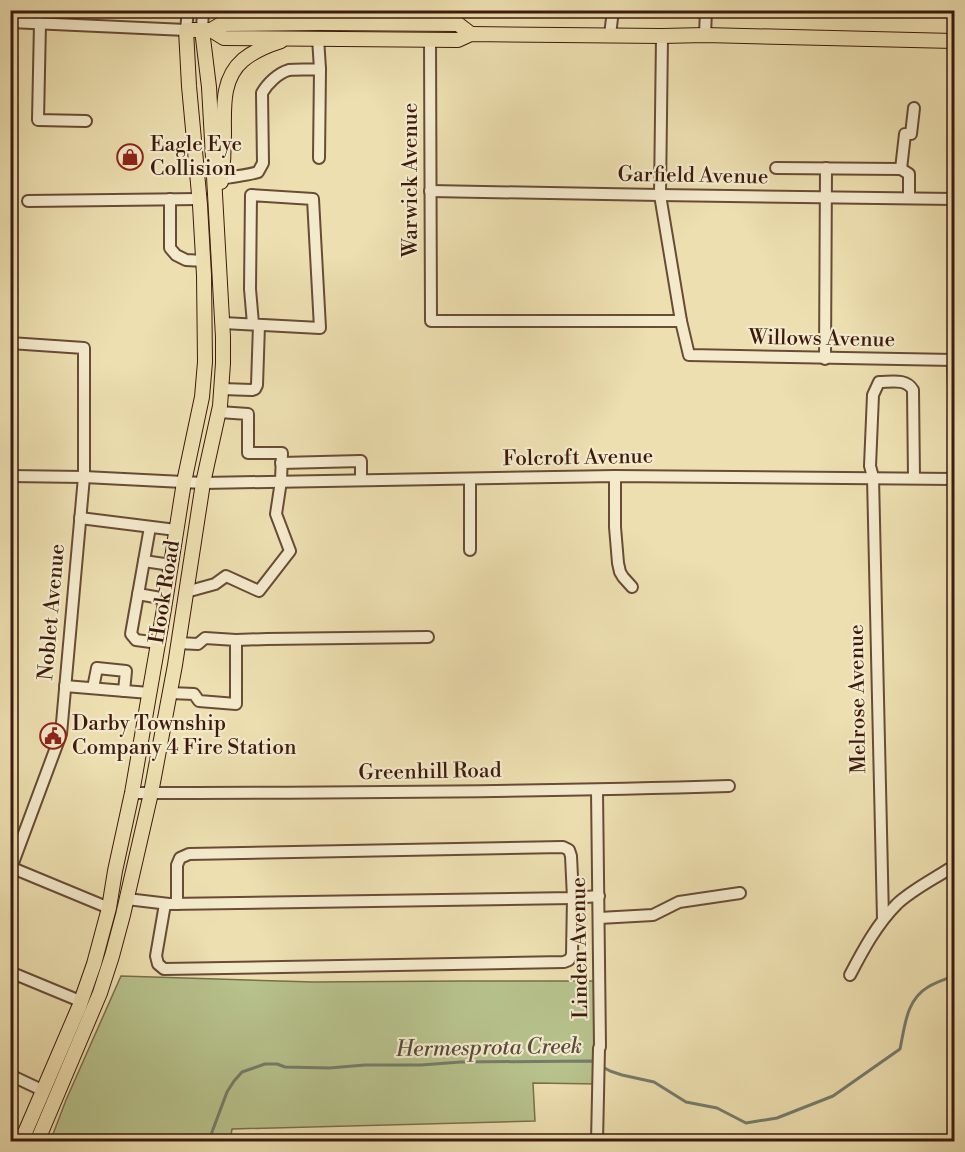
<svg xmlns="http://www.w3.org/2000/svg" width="965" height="1152" font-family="'Libre Bodoni',serif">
<rect width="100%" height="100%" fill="#eddfb0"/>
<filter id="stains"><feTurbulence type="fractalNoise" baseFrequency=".00333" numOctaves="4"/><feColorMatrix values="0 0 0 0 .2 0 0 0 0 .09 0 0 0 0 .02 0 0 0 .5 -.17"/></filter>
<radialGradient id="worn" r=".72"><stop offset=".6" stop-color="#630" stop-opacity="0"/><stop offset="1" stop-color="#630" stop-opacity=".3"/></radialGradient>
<polygon fill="#b7c28c" stroke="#7a6e4c" stroke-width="1.5" points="121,976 313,982 463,981 600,981 599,1084 533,1083 535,1121 232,1129 230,1142 50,1142 66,1100"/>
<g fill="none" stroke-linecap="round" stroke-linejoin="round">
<g stroke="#747c6c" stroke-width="3">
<path d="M601 1066 610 1071 622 1075 654 1082 686 1102 717 1108 746 1123 777 1118 833 1096 900 1049C905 1026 906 1000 928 987 936 982 946 979 954 976"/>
<polyline points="210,1142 212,1132 227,1092 234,1081 242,1072 265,1064 277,1064 285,1067 329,1068 365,1065 421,1065 461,1062 591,1061 595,1063"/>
</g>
<g stroke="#694b36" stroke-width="14">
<g id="minor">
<polyline points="424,10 425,24"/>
<polyline points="10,22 186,30 188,10"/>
<polyline points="40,23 38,120 86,121"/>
<polyline points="202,30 203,10"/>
<polyline points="610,35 613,10"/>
<polyline points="705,35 706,10"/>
<polyline points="662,36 660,195 681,321 689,355 954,360"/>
<polyline points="430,39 431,321 681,321"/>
<polyline points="319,158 320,69"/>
<polyline points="776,168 901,169 905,134 911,134 914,108"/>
<polyline points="901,169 909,174 909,198"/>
<path d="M221 179C233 176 246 176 258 172L263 163 262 93C267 84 278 73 289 70 296 69 311 70 320 69L318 38"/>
<polyline points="430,191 660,195 954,199"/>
<polyline points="170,199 170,248 176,255 186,260 204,261"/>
<polyline points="28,201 199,199"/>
<polyline points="223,323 320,328 313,199 251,195 250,289 253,324"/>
<polyline points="10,343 84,348 84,477 61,734 10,871"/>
<polyline points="825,359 826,168"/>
<polyline points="953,360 954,387"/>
<polyline points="222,389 252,390 255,389 257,385 259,325"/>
<polyline points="281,463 361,461 361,480"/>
<polyline points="10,476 84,477 203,483 615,476 954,479"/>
<polyline points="615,476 615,527 618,563 620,572 623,577 632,587"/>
<polyline points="470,479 470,550"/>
<polyline points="80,518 176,530"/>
<polyline points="150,527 131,634 136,640 158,643"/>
<polyline points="144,561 171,565"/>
<polyline points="186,592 215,584 226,576 259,591 290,551 276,514 281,481 282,453 248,453 248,414 219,412"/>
<polyline points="138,594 166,599"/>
<polyline points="236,640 267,639 428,637"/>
<polyline points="65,686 149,693"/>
<polyline points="93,688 97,668 126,671 124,691"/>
<polyline points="170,693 194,694 199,701 236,704 236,640 205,638 198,644 178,643"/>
<path d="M132 793C331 793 530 792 729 786"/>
<polyline points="10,867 109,908"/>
<polyline points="127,899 169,904 573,898 599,896"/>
<polyline points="165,904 156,956 158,964 164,969 564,962 569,960 572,955 573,898 571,856 569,850 563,847 189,854 180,858 177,865 177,904"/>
<polyline points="599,918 653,915 679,902 740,893"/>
<path d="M883 919 873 477 870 466 873 395 879 382C891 382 906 378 913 390L914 478"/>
<polyline points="10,972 80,1001"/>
<path d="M850 975C863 950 877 924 897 904 912 890 932 880 949 869L954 867"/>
<polyline points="10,1075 44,1091"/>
<polyline points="597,1142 599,1048 600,1047 597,790"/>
</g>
</g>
<g stroke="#3d1a0d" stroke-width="16">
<g id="major">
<polyline points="229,10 256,17"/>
<polyline points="211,30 224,38 458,40 471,34 662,36 705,35 954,41"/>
<path d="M221 182C223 166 224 151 224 135 224 109 221 79 243 60 254 51 268 45 281 41"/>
<polyline points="21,1142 79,1007 94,964 109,908 115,871 132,793 164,609 184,482 202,397 205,362 204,275 200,205 189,86 186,30 211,30 221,24 320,23 458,24 471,34"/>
<polyline points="37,1142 100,993 112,956 123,915 151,793 175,665 203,483 220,406 223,363 223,337 209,87 202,30"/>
</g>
</g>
<use href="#minor" stroke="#f3eacc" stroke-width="10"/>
<use href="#major" stroke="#eddfb0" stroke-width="14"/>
</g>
<defs>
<g id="shop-ring" transform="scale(1.35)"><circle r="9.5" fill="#f3eacc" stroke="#8f2418" stroke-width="1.5"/><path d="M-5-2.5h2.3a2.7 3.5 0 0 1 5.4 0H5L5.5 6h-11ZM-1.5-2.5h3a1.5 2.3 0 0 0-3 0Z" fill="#8f2418"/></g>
<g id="civic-ring" transform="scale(1.35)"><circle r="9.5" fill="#f3eacc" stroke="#8f2418" stroke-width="1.5"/><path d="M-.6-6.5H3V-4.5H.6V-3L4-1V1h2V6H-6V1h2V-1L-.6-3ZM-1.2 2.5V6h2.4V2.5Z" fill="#8f2418"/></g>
</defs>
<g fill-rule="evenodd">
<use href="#shop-ring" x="130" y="157"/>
<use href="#civic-ring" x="53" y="736"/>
</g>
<g text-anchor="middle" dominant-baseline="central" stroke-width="4.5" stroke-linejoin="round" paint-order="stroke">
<g font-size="21" fill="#3d1a0d" stroke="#f3eacc" text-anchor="start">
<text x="150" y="145">Eagle Eye<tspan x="150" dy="24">Collision</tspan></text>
<text x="72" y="724">Darby Township<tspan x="72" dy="24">Company 4 Fire Station</tspan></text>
</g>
<g font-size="21" fill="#3d1a0d" stroke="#f3eacc">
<text transform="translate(693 176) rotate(1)">Garfield Avenue</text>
<text transform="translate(411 180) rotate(-90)">Warwick Avenue</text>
<text transform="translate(822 339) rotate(1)">Willows Avenue</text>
<text transform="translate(578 458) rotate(-1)">Folcroft Avenue</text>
<text transform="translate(165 592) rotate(-81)">Hook Road</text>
<text transform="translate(52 612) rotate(-85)">Noblet Avenue</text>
<text transform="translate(858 699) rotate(-91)">Melrose Avenue</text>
<text transform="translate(430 772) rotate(-1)">Greenhill Road</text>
<text transform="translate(580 948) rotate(-91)">Linden Avenue</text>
</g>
<g font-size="22" font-style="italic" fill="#594b3c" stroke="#f3eacc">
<text transform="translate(489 1048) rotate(-1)">Hermesprota Creek</text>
</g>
</g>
<rect width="965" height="1152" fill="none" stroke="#eddfb0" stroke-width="36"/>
<rect x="12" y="12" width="941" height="1128" fill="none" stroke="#3d1a0d" stroke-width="3"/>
<rect x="18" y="18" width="929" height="1116" fill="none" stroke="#3d1a0d" stroke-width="1.5"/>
<rect width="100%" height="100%" filter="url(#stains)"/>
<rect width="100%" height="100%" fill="url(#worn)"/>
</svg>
